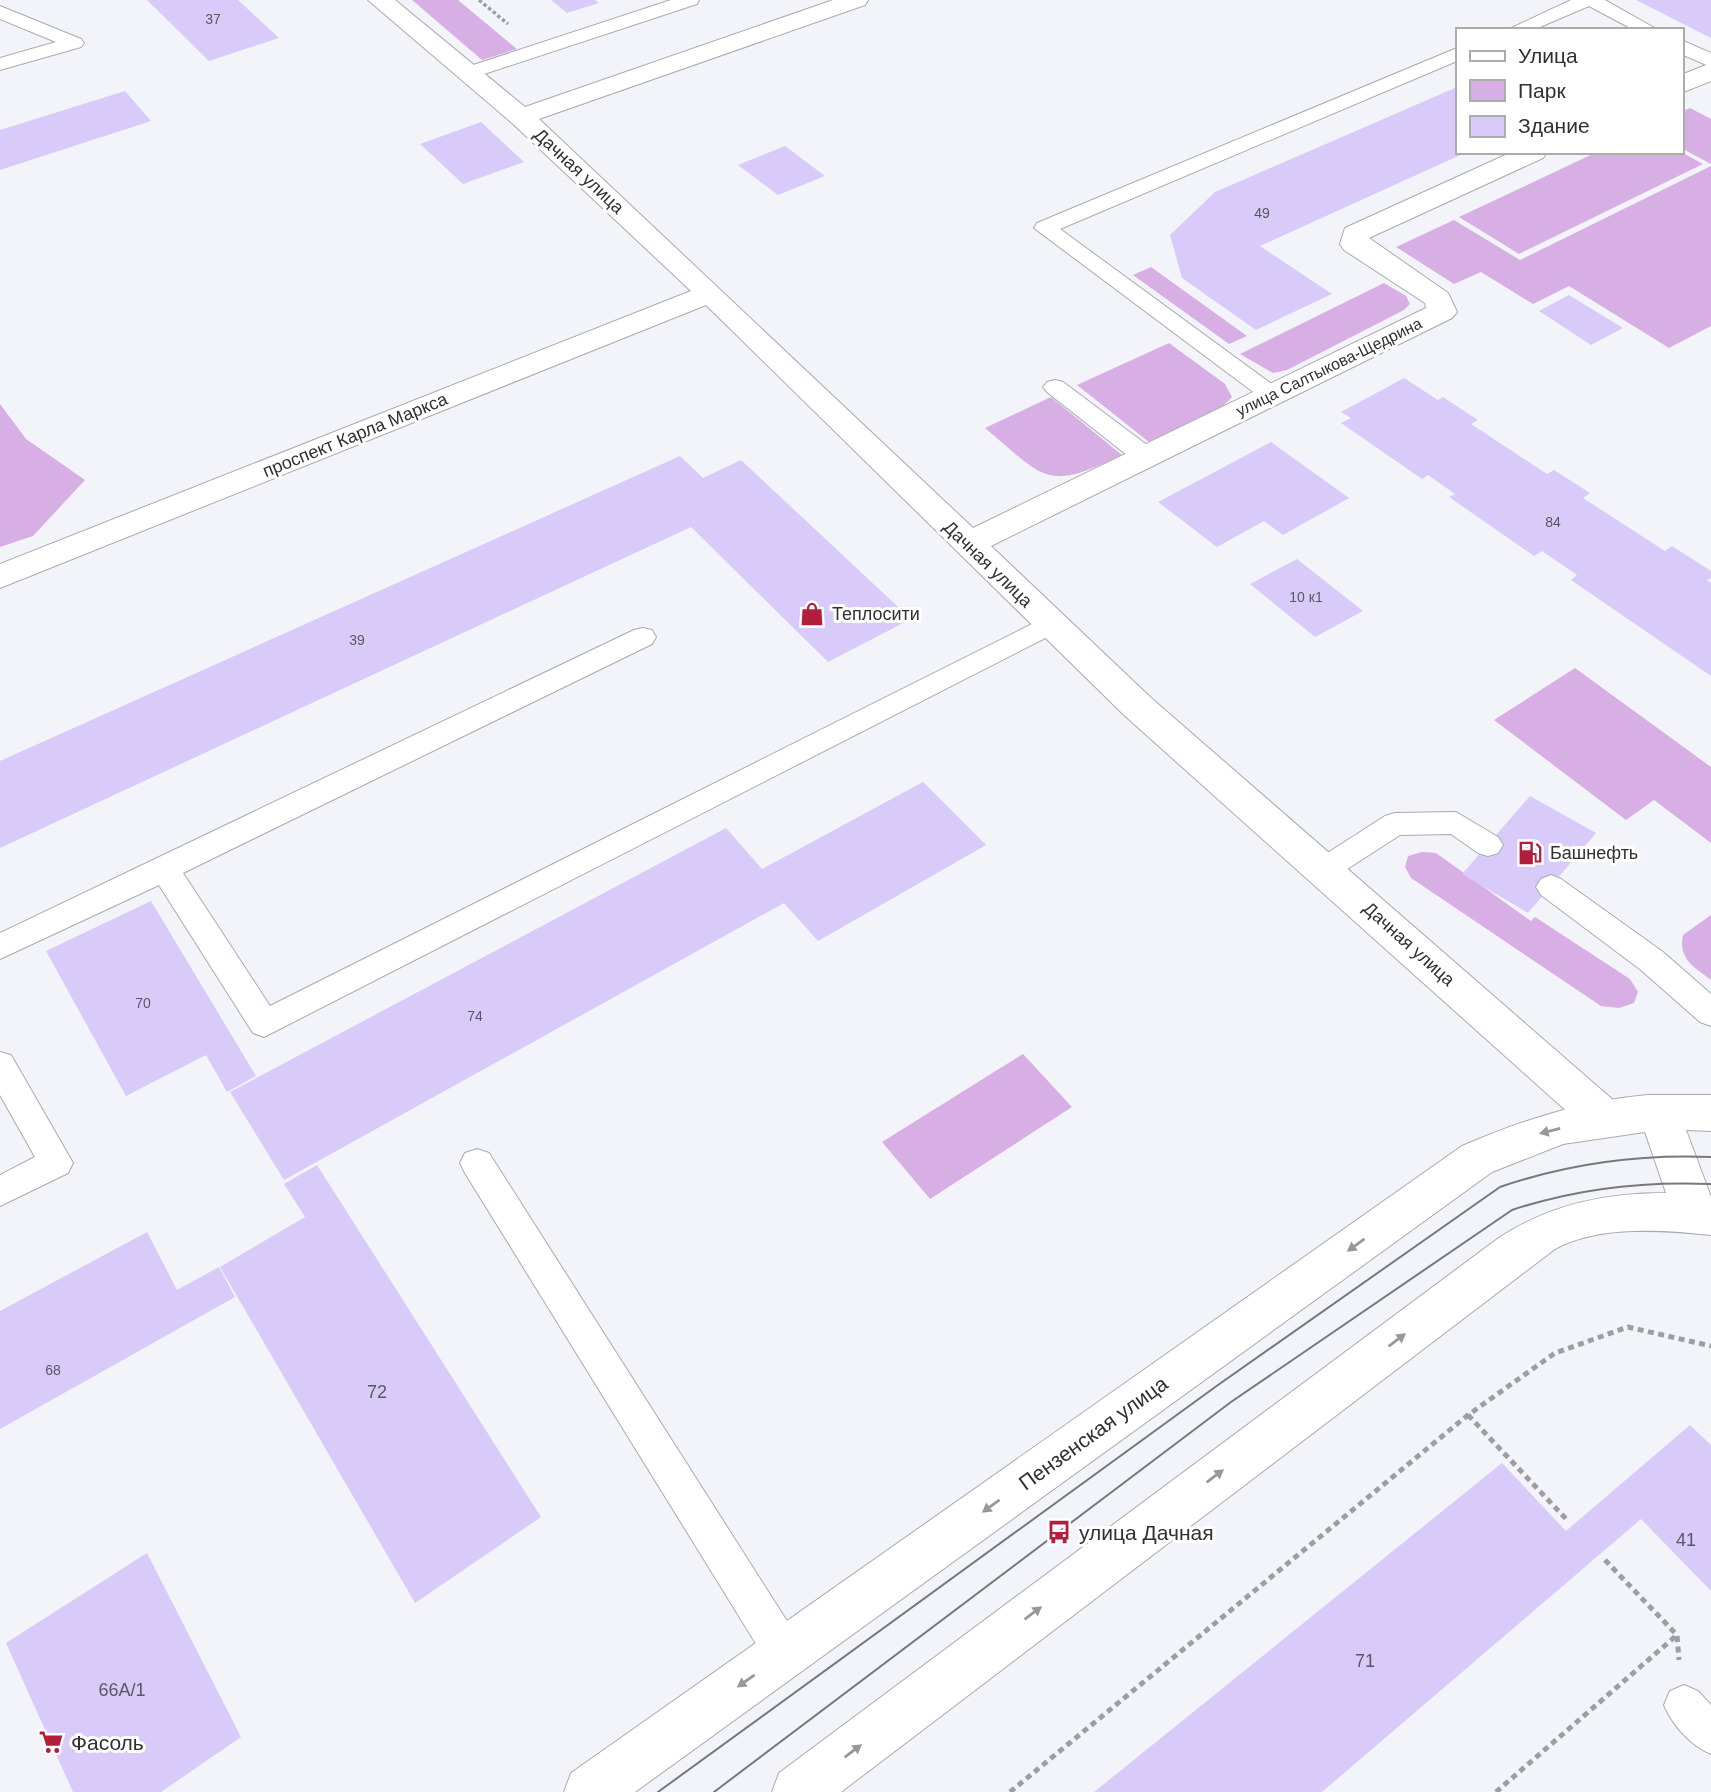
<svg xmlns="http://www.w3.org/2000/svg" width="1711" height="1792" font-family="Arial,sans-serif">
<rect width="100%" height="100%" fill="#f3f4f9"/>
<g fill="#d8afe5">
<polygon points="412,0 458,0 517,49 482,60"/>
<polygon points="1690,108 1711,119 1711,164 1681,148 1681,112"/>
<polygon points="1597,152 1681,152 1703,164 1519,254 1459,217"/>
<polygon points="1711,166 1711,326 1669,348 1569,286 1533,304 1481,272 1454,284 1396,247 1454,220 1520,260"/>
<polygon points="1151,267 1247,336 1229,344 1133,275"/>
<polygon points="1384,283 1406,296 1410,304 1404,310 1287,370 1273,373 1240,354"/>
<polygon points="1169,343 1225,384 1232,397 1223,406 1149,442 1077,385"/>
<path d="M1051 397 1122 455C1045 492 1046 479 985 428Z"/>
<polygon points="0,404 26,439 85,480 33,536 0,547"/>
<polygon points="1575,668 1711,767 1711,843 1654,800 1626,820 1494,720"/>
<polygon points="1422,852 1436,853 1531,921 1535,917 1630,979 1638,992 1634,1003 1619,1008 1601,1006 1411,878 1405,867 1408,856"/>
<path d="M1711 915V980C1694 967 1678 959 1683 935Z"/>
<polygon points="1023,1054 1072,1107 930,1199 882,1142"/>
</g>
<g fill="#d8cbf9">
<polygon points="147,0 238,0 279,38 209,61"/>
<polygon points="551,0 595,0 599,3 567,13"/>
<polygon points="1636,0 1711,0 1711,38"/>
<polygon points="1457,87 1457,152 1467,152 1260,246 1332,294 1256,330 1182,278 1170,235 1215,192"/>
<polygon points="125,91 151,121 0,170 0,130"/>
<polygon points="481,122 524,162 463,184 420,144"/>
<polygon points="785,146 825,176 778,195 738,165"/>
<polygon points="1569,295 1623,328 1591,345 1539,311"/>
<polygon points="1404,378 1438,400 1443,397 1478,420 1471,424 1547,474 1554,470 1590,493 1583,498 1665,551 1672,546 1711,571 1711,578 1707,580 1711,583 1711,676 1571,580 1577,575 1542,551 1534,556 1449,497 1455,494 1428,475 1422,479 1341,423 1351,418 1341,412"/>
<polygon points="1271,442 1349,498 1283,535 1264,521 1217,547 1158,502"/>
<polygon points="680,456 703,478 741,460 911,619 828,662 691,527 0,848 0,761"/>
<polygon points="1297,559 1363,611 1315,637 1250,584"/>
<polygon points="923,782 986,845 818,941 784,903 284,1180 230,1092 726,828 762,869"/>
<polygon points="1530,796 1596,833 1528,913 1462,874"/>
<polygon points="151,901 256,1076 227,1092 206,1055 126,1096 46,951"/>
<polygon points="317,1165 541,1517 415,1603 220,1267 305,1217 284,1184"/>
<polygon points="147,1232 177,1290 219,1267 235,1297 0,1429 0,1311"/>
<polygon points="1690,1425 1711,1445 1711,1591 1641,1519 1322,1792 1094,1792 1502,1463 1566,1531"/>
<polygon points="147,1553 241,1737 161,1792 73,1792 6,1643"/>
</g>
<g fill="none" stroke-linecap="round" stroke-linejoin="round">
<g stroke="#a9aaaf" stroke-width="2">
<g id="service">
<polygon points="671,0 699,0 697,4 475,77 461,77 458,73 461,69"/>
<polygon points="1571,0 1605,0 1658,30 1634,30 1589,6 1533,30 1507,30"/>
<polygon points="0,6 81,39 84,43 81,47 0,70 0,58 56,42 0,19"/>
<polygon points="1681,40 1711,53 1711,67 1681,54"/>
<polygon points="1457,48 1457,61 1060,229 1280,390 1284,395 1280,400 1264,400 1034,228 1037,223"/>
<polygon points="1055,380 1063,382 1155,451 1158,457 1155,463 1137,463 1047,392 1043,387 1047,382"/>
<polygon points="1050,615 1059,617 1063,624 1059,631 264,1037 253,1033 159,885 0,959 0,933 634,630 643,628 652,630 656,637 652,644 183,873 270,1006"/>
<polygon points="1456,812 1498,837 1503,845 1498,853 1488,856 1478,853 1451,834 1400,835 1335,877 1325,880 1315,877 1310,869 1315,861 1385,816 1395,813"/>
<polygon points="1551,875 1561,879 1663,952 1711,994 1711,1026 1700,1022 1641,970 1541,895 1536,887 1541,879"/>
<polygon points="0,1052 11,1055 73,1163 68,1173 0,1206 0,1175 35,1157 0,1095"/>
<polygon points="477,1149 489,1153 799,1640 805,1654 799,1668 785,1674 771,1668 465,1173 460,1163 465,1153"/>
<path d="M1684 1685 1698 1691 1711 1705V1754C1690 1745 1673 1726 1664 1705L1670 1691Z"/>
</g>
</g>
<g stroke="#a9aaaf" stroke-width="2">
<g id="minor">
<polygon points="368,0 395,0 525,107 833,0 868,0 865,5 539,119 973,528 1426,308 1425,303 1344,250 1340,244 1345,228 1512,152 1547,152 1543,158 1369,238 1448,293 1457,312 1452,318 991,546 1150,697 1620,1106 1626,1119 1620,1132 1605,1137 1590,1132 1124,715 706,305 0,588 0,564 691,291 512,123"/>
<polygon points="1711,63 1711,81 1681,93 1681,75"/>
</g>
</g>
<g stroke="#a9aaaf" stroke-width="2">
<path id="secondary" d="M1648 1095H1711V1131L1686 1130 1711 1197V1235C1664 1230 1599 1225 1555 1249L841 1792H772L779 1773 1500 1237C1552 1204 1605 1193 1666 1193L1645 1132 1563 1144 1492 1172 635 1792H564L571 1773 1462 1146C1523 1120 1581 1101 1648 1095Z"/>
</g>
<polyline stroke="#9d9ea1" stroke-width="3.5" stroke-dasharray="3.5 2.5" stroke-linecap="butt" points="479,0 508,24"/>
<g stroke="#9d9ea1" stroke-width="5" stroke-dasharray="6 4.5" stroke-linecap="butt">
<polyline points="1468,1415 1568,1521"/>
<polyline points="1605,1560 1677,1635 1679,1660"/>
<polyline points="1010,1792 1468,1415 1555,1353 1628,1327 1711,1346"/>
<polyline points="1496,1792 1677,1635"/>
</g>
<use href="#service" fill="#fff" fill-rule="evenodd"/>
<use href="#minor" fill="#fff" fill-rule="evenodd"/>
<use href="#secondary" fill="#fff" fill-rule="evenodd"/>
<g stroke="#77787b" stroke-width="2">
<path d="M658 1792 1218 1385 1500 1187C1570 1163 1637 1154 1711 1157"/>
<path d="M714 1792 1231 1402 1512 1210C1578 1188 1642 1181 1711 1184"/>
</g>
</g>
<defs><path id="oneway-solid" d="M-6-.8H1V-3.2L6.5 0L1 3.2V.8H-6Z" transform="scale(1.75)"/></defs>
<g fill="#989898">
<use href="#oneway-solid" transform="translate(1550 1131) rotate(166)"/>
<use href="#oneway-solid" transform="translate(1356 1245) rotate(144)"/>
<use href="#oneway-solid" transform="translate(1397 1340) rotate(-37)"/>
<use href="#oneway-solid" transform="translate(1215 1476) rotate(-37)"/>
<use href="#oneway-solid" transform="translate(991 1506) rotate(144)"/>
<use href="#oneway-solid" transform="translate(1033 1613) rotate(-37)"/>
<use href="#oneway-solid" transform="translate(746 1681) rotate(145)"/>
<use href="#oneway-solid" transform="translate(853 1751) rotate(-37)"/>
</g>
<defs>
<g id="shop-bare" transform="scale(1.89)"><path d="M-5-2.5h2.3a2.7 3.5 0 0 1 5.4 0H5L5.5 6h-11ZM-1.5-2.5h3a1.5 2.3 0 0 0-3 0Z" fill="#b21f3c" stroke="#fff" stroke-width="2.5" paint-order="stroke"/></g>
<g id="fuel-bare" transform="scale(1.89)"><path d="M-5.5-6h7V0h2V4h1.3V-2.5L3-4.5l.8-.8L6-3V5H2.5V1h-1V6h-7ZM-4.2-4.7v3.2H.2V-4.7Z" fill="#b21f3c" stroke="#fff" stroke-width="2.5" paint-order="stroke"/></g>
<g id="bus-bare" transform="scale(1.89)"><path d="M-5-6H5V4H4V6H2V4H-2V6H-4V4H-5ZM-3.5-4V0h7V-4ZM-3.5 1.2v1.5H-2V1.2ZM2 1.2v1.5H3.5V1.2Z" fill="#b21f3c" stroke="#fff" stroke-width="2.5" paint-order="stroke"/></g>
<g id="supermarket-bare" transform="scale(1.89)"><path d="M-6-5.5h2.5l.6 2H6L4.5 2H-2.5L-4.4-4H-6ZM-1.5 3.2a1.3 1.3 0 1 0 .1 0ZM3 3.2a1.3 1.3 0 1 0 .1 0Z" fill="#b21f3c" stroke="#fff" stroke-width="2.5" paint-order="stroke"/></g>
</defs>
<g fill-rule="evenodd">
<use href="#shop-bare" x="812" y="614"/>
<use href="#fuel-bare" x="1530" y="853"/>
<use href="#bus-bare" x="1059" y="1532"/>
<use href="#supermarket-bare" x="51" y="1742"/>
</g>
<g text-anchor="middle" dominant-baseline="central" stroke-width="6" stroke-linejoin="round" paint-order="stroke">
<g font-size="14" fill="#5a5764">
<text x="213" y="19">37</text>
<text x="1262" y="213">49</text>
<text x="1553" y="522">84</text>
<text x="1306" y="597">10 к1</text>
<text x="357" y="640">39</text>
<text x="143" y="1003">70</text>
<text x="475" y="1016">74</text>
<text x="53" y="1370">68</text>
</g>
<g font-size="16" fill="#303032" stroke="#fff">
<text transform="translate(1329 367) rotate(-26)">улица Салтыкова-Щедрина</text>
</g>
<g font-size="18" fill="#303032" stroke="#fff">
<text transform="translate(579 171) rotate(43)">Дачная улица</text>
<text transform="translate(355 435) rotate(-22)">проспект Карла Маркса</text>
<text transform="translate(988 564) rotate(44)">Дачная улица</text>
<text transform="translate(1409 944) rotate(42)">Дачная улица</text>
</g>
<g font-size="18" fill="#303032" stroke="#fff" text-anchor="start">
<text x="832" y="614">Теплосити</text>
<text x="1550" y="853">Башнефть</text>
</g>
<g font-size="18" fill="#5a5764">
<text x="377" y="1392">72</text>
<text x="1686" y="1540">41</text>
<text x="1365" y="1661">71</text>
<text x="122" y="1690">66А/1</text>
</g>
<g font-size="21" fill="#303032" stroke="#fff">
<text transform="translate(1093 1433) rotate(-36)">Пензенская улица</text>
</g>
<g font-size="21" fill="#303032" stroke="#fff" text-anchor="start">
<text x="1079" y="1532">улица Дачная</text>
<text x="71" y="1742">Фасоль</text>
</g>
</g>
<rect x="1456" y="28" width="228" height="126" fill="#ffffff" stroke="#acacad" stroke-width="2"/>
<rect x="1470" y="51" width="35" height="10" fill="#ffffff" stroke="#acacad" stroke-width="2"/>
<text x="1518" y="63" font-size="21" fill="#303032">Улица</text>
<rect x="1470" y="80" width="35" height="21" fill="#d8afe5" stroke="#acacad" stroke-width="2"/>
<text x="1518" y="98" font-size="21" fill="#303032">Парк</text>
<rect x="1470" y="116" width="35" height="21" fill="#d8cbf9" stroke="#acacad" stroke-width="2"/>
<text x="1518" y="133" font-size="21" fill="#303032">Здание</text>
</svg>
